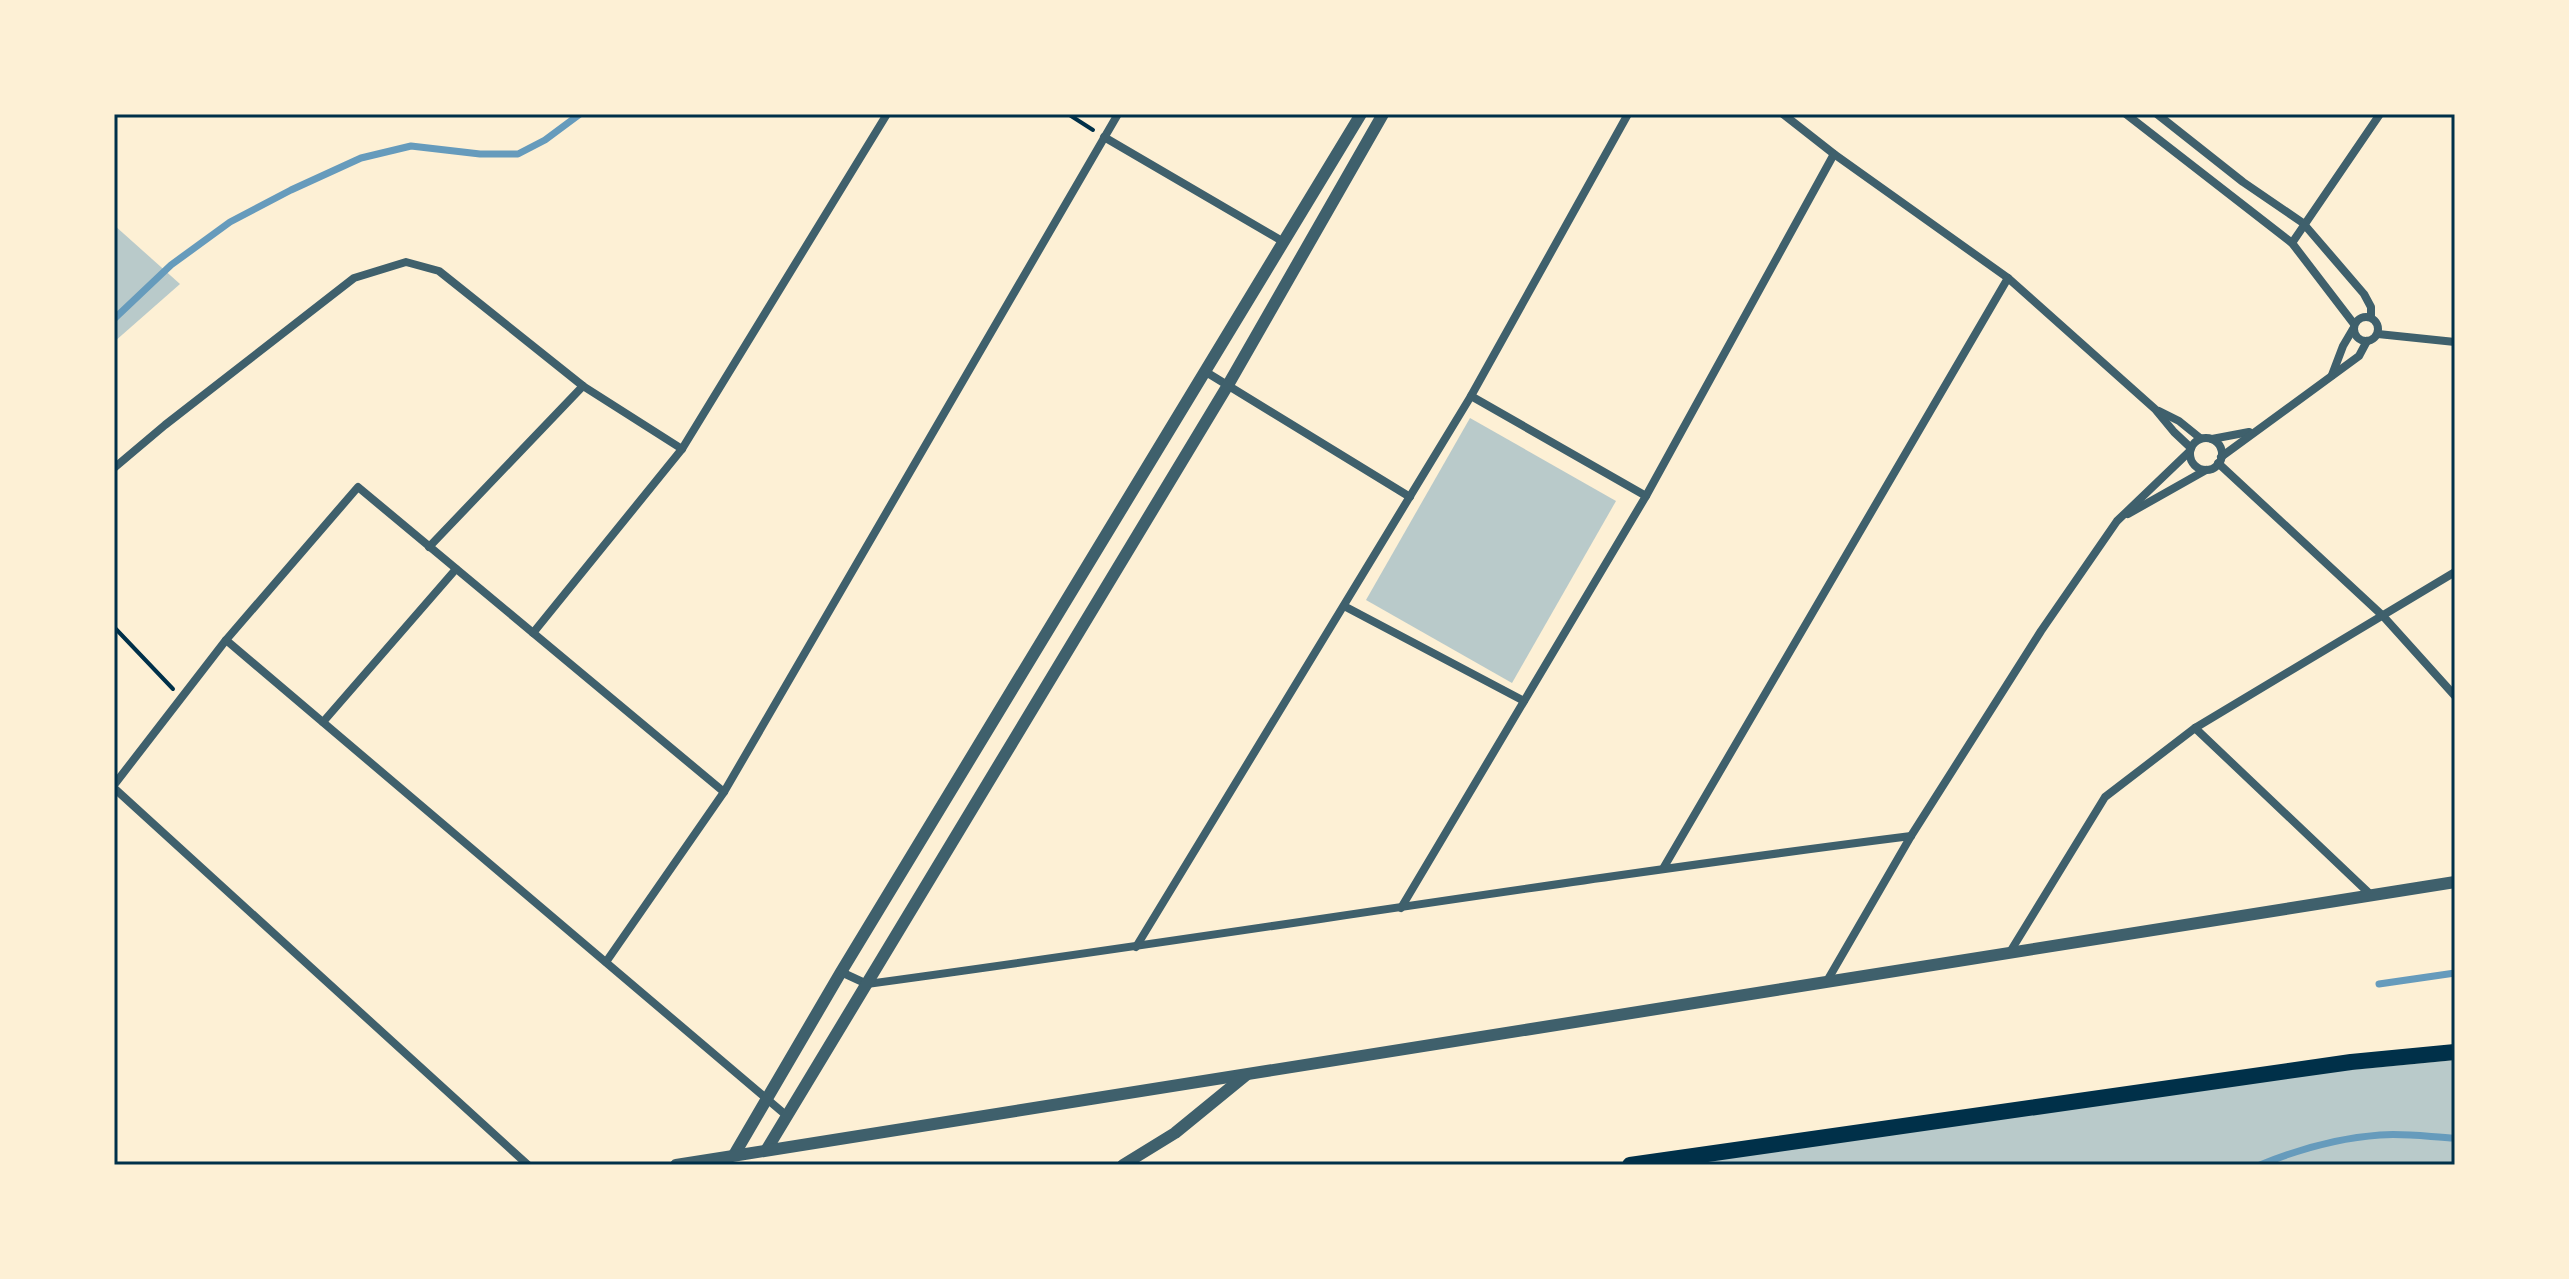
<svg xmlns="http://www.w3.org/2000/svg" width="2569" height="1279" font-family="'DM Sans',sans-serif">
<rect width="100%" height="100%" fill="#fdf0d5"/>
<g fill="#b9caca">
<polygon points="114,225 180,284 114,342"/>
<polygon points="1470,418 1616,501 1512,683 1366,600"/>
<polygon points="2455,1060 2455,1165 1663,1165 2221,1082"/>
</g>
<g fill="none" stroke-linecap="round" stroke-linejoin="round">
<g stroke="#669bbc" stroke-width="7">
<polyline points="114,319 171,265 230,222 291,190 361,158 411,146 480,154 518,154 545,140 580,114"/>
<polyline points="2379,984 2455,973"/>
<path d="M2260 1165C2299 1149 2338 1138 2380 1135 2405 1133 2431 1137 2455 1138"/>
</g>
<g stroke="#003049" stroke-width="4">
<polyline points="1068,114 1093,130"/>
<polyline points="114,627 173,689"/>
</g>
<g stroke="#3f606c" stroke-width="8">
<polyline points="1783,114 1834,154 2008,278 2155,409 2174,432 2191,448"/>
<polyline points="2126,114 2292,243 2354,324"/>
<polyline points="2157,114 2243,182 2303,223 2364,294 2371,307 2371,317"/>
<polyline points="1104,137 1282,241"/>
<polyline points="2292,243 2380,114"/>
<circle cx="2366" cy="329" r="12"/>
<polyline points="2378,334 2455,342"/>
<polyline points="1206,372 1410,497"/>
<polyline points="2332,375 2343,346 2353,329"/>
<polyline points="1471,396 1646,496"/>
<polyline points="2159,411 2179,421 2200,438"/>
<circle cx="2206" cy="454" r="16"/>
<polyline points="2212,439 2249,432"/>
<polyline points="2221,457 2359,356 2367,341"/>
<polyline points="2218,463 2383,616 2455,696"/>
<polyline points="114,468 165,425 354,278 406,262 439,271 583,386 682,449"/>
<polyline points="2128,514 2206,470"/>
<polyline points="429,547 583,386"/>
<polyline points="1344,606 1524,701"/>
<polyline points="533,633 682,449 887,114"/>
<polyline points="226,640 787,1116"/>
<polyline points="323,722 456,569"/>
<polyline points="2195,728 2371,895"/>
<polyline points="114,785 226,640 358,487 724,792"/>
<polyline points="114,788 528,1165"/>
<polyline points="1664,867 2008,278"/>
<polyline points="1401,908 1646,496 1834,154"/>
<polyline points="1136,947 1471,396 1628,114"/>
<polyline points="2010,952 2105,797 2195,728 2455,572"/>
<polyline points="606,962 724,792 1118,114"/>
<path d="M841 972 867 984C1215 937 1562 880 1911 836"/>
<polyline points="1827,981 1911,836 2041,631 2117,521 2190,451"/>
</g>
<g stroke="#3f606c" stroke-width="12">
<polyline points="767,1149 1228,385 1383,114"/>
<polyline points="734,1155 841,972 1361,114"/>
<polyline points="676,1165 2455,882"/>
<polyline points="1123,1165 1175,1133 1246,1075"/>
</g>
<polyline stroke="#003049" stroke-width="16" points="1630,1165 2351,1062 2455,1052"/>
</g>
<rect width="2569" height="1279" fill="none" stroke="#fdf0d5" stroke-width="232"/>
<rect x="116" y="116" width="2337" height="1047" fill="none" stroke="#003049" stroke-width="3"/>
</svg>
